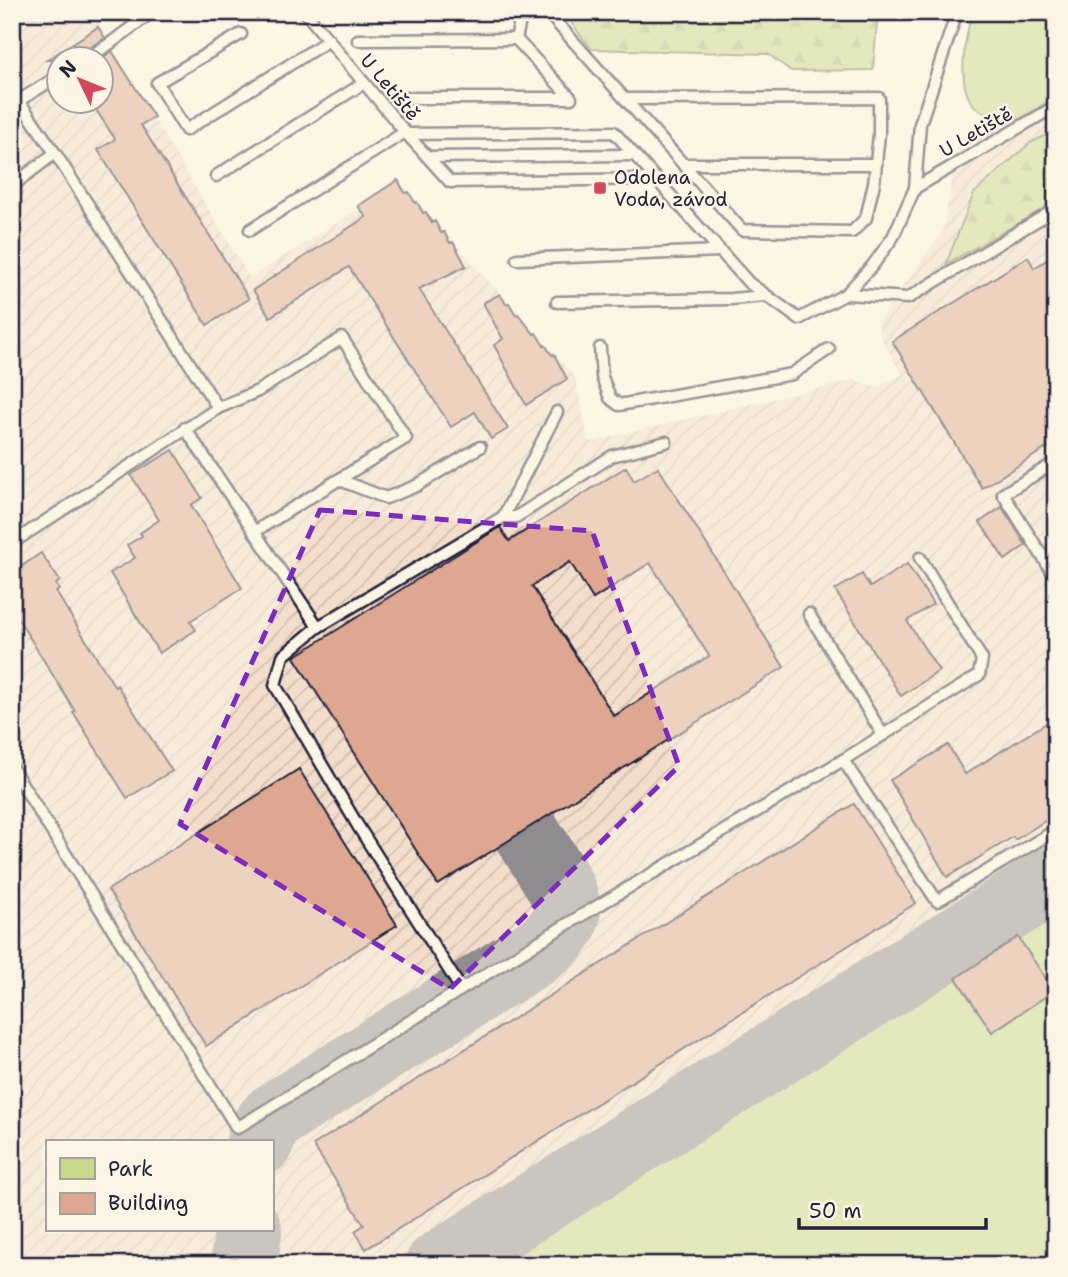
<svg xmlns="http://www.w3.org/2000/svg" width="1068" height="1277" font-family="'Shantell Sans',sans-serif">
<defs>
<pattern id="industrial-furrows" width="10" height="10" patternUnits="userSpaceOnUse" patternTransform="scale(1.75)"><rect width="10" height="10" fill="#f3decc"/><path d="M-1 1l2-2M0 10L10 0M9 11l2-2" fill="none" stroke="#d0beb0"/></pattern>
<pattern id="forest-firs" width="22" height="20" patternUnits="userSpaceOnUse" patternTransform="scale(1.75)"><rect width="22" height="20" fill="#c8d88c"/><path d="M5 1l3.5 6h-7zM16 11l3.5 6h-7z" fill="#acb97a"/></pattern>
</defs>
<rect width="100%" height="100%" fill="#fcf5e5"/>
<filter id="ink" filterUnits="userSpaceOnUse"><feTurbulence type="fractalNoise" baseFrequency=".0143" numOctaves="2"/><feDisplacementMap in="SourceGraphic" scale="14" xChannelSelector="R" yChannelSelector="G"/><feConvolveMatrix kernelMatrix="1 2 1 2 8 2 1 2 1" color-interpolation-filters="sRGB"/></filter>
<g filter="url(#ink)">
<polygon fill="#f3decc" points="1056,848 1056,1265 393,1265"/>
<path fill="url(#industrial-furrows)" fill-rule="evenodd" d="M12 12H93L127 74 250 278 400 183 575 377 589 442 855 380 877 388 902 375 881 338 878 322 943 231 958 143 1056 86V848L392 1265H12ZM60 60H102V102H60ZM47 1142H271V1230H47Z"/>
<g fill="#c8d88c" stroke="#757d64" stroke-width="2">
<path d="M973 12H1056V96C1044 103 1031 114 1019 119 1011 122 1000 120 993 117 985 114 976 109 971 102 957 81 965 34 973 12Z"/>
<polygon points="1056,914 1056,1265 496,1265"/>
</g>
<g fill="url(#forest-firs)" stroke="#757d64" stroke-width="2">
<polygon points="596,12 878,12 873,70 791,71 768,54 591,49 564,13"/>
<polygon points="1056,130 1056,202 946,264 974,193 1030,143"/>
</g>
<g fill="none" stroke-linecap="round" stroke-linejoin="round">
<g stroke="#8f8c90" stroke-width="68">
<path d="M260 1142 266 1126 275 1116 536 952C576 925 573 904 549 868 541 855 533 843 525 830"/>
<polyline points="244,1265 248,1230"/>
<polyline points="439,1265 1056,878"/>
</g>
</g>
<g fill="#dda792" stroke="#22223b" stroke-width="2" fill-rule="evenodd">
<polygon points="98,27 105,38 80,54 77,60 47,60"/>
<polygon points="112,51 154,117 141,125 249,299 207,325 98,150 115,139 91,102 102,102 102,60 99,60"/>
<polygon points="398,180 405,193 409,192 415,203 417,202 423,213 426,212 432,223 435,221 441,233 444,232 450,243 453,242 466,266 419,289 508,429 491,439 475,412 451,427 349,267 270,317 253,290 366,217 358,206"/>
<polygon points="1056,254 1056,442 982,488 892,341 1028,257 1034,268"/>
<polygon points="500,294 506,304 509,303 516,315 518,314 534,334 536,333 544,346 545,345 552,355 554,354 567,379 526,405 494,345 503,339 483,303"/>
<polygon points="173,450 202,498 191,505 242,588 190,621 196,630 159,653 110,573 135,558 127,545 142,536 140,533 159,520 131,475"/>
<path d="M626 467 634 481 658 467 784 667 438 885 294 657 500 527 509 541ZM570 562 593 599 650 563 709 656 614 716 532 586Z"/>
<polygon points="1002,507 1026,545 1005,560 980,522"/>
<polygon points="41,553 60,581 56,584 59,590 56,592 115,687 117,685 172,771 127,798 73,712 75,711 12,609 12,573"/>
<polygon points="907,564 933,604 907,621 939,671 901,696 835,590 862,574 870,587"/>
<polygon points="1056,717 1056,814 1015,840 1013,837 947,877 890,780 948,745 965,774"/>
<polygon points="299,769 397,925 206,1046 108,890"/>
<polygon points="854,804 916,903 366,1249 355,1231 364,1225 313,1145"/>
<polygon points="1018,937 1054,991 992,1032 956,978"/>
</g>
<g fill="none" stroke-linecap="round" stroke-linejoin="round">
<g stroke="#22223b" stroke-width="15">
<g id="lane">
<polyline points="305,12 405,132 450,182 657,179"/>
<polyline points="549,12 549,14 742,230 852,232 866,218 874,183 879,134 879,98 625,99"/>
<polyline points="241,34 157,83 186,130 329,40"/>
<polyline points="358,40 516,39 522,12"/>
<polyline points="84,60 108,45 152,12"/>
<polyline points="12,96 19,101 55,153 218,408 12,543"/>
<polyline points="403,98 571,98 516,39"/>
<polyline points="12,105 60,75"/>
<polyline points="407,134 614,132 749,283 799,319 846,294 873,265 893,237 915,188 920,124 957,12"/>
<polyline points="429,157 634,155"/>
<polyline points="683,164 876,164"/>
<polyline points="216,176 364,83"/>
<polyline points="12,186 55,153"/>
<polyline points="915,188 1056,106"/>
<polyline points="250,230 405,132"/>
<polyline points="517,259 720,251"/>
<polyline points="846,294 908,298 1056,209"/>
<polyline points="557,302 731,299 766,296"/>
<polyline points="600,348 602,377 610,398 619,405 792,374 829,349"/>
<polyline points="218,408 258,391 342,338 406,438 254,532"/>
<polyline points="185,428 318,627"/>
<polyline points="340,480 386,498 416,486 480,447"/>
<polyline points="503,517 516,517 612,456 666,442"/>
<polyline points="1053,573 1003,494 1056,462"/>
<polyline points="809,614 883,735"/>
<polyline points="843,760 979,675 982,659 920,558"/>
<polyline points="12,768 237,1128 569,923 843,760 937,901 1056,830"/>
<polyline points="461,989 358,826 275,685 283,656 318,627 503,517 557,412"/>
</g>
</g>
<use href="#lane" stroke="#fcf5e5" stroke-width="10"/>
</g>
</g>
<path d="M0 0H1068V1277H0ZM320 510 592 531 679 766 450 989 180 824Z" fill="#fcf5e5" fill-opacity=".55" fill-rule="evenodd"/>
<path fill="none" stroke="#7b2cbf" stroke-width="5" stroke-dasharray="14 9" stroke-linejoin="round" d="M320 510 592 531 679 766 450 989 180 824Z"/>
<rect fill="#d1495b" stroke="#fcf5e5" stroke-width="2.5" x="593" y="181" width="14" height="14" rx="3.5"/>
<g text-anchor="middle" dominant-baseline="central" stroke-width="5" stroke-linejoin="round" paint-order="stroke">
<g font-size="19" fill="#22223b" stroke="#fcf5e5">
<text transform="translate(390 87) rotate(50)">U Letiště</text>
<text transform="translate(976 132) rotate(-30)">U Letiště</text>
</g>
<g font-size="19" fill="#22223b" stroke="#fcf5e5" text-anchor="start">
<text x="614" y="177">Odolena<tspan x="614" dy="22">Voda, závod</tspan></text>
</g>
</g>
<rect width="1068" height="1277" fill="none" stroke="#fcf5e5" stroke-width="42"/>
<rect x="21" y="21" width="1026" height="1235" fill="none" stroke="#22223b" stroke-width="2.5" filter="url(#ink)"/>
<rect x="46" y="1140" width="228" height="91" fill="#fcf5e5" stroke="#a5a1a1" stroke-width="2"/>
<rect x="60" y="1158" width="35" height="21" fill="#c8d88c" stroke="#a5a1a1" stroke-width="2"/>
<text x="108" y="1176" font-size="21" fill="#22223b">Park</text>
<rect x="60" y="1193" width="35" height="21" fill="#dda792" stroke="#a5a1a1" stroke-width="2"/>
<text x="108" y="1210" font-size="21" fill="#22223b">Building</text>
<g transform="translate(80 80) rotate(313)"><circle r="33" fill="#fcf5e5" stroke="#a5a1a1" stroke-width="2"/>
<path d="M0-5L12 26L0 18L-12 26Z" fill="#d1495b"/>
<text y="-10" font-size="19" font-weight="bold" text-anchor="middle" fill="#22223b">N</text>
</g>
<path d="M799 1218v10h187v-10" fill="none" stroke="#22223b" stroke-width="3.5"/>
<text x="809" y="1218" font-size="21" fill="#22223b" stroke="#fcf5e5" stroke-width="5" paint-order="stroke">50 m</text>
</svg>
